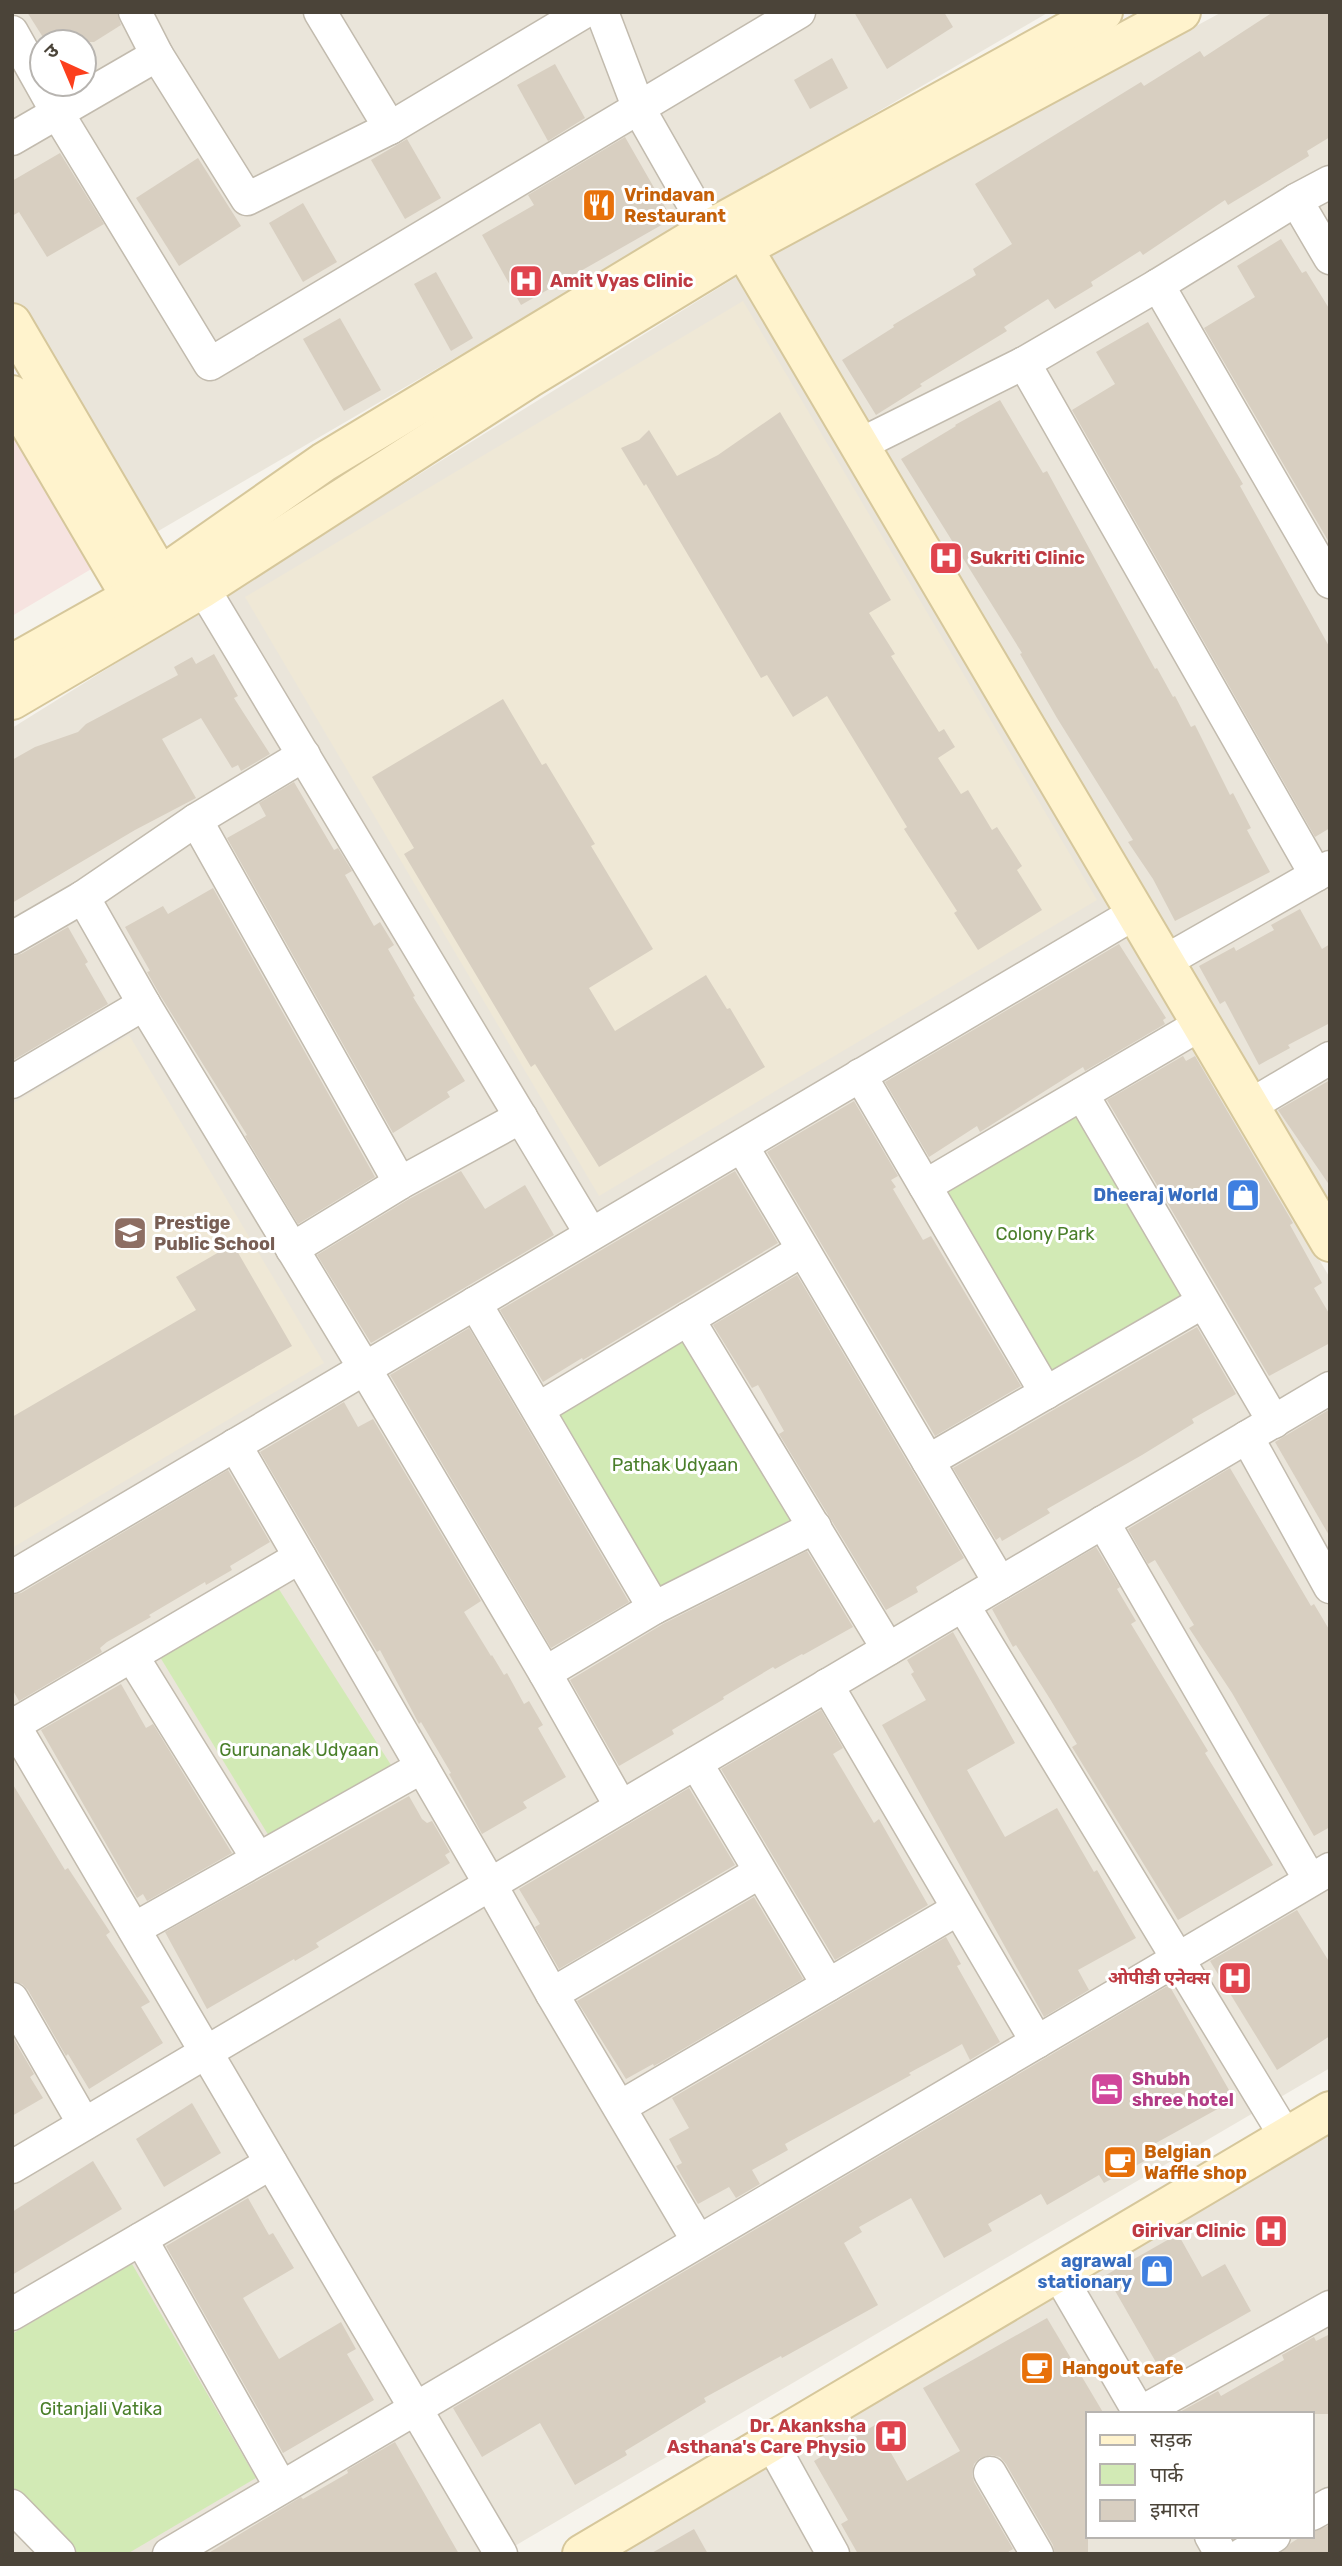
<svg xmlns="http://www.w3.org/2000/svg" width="1342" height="2566" font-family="Rubik,'Noto Sans Devanagari',sans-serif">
<rect width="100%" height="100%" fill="#f6f3ec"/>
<g fill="#eae5da" fill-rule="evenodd">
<path d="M12 12H1049L148 537 12 301ZM42 42H84V84H42Z"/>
<polygon points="1222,12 1330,12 1330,1218 767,258"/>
<polygon points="741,274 1330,1278 1330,2068 501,2554 12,2554 12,728"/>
<path d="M1330 2134V2554H613ZM1088 2414H1312V2536H1088Z"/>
</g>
<g fill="#efe8d6">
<polygon points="743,301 1097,900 599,1196 245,597"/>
<polygon points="129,1035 324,1363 12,1548 12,1104"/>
</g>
<polygon fill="#f6e3e0" points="12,433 93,568 12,616"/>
<g fill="#d2eab5">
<polygon points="1074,1110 1191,1308 1051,1376 918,1201"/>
<polygon points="688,1334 793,1518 661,1594 556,1410"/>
<polygon points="275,1583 398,1776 275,1846 160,1657"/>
<polygon points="132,2264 256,2478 127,2554 76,2554 12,2486 12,2334"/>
</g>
<g fill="#d8cfc1">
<polygon points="27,12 117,12 121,25 94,42 46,42"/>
<polygon points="854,12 944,12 953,27 887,69"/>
<polygon points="1273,12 1330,12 1330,137 1307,151 1309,156 1228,205 1225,200 1143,255 1140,251 1091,282 1093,286 1055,309 1048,299 1004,327 1007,331 920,384 922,386 876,415 842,360 894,327 893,325 976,275 973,269 1012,244 975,184 1141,82 1144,86 1200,51 1204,57"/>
<polygon points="832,58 848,88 810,109 794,80"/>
<polygon points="555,64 585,118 548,141 517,85"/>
<polygon points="625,137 672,219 521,305 482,235 534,205 528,195"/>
<polygon points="407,139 441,198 405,219 371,160"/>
<polygon points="60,153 104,224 47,257 19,212 12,216 12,181"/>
<polygon points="198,158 241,226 179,266 136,198"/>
<polygon points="303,203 337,262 303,282 269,223"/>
<polygon points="1281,239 1302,273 1306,271 1330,310 1330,544 1204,328 1255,297 1237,266"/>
<polygon points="436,272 473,338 451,351 414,284"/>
<polygon points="340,318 381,390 344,411 303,339"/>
<polygon points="1148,322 1243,484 1240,486 1330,648 1330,828 1315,837 1072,410 1115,384 1096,352"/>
<polygon points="1000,400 1043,473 1047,471 1155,669 1157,668 1173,697 1175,696 1191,727 1195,725 1230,795 1233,793 1251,828 1247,830 1270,872 1175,921 1153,879 1128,842 1133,840 1057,718 1020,654 1022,653 901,459 956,426 955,425"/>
<polygon points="780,412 891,600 869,613 895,654 891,656 939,732 944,729 955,747 938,758 961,794 968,790 992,830 997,827 1022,866 1017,870 1042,910 978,950 954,913 957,911 904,829 907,827 827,696 793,717 767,675 761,678 646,484 644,486 621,448 639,440 649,430 677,476 718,455"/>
<polygon points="214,654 238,696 234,698 270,754 241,771 238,765 232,768 201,718 162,739 196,798 135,830 12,903 12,760 35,747 78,732 86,724 178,675 174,667 192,657 196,664"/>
<polygon points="503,699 542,765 546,763 595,844 591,846 653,949 589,988 615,1031 706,975 727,1009 730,1008 765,1067 599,1167 535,1064 531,1067 404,854 414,848 372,777"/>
<polygon points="294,782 334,850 338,848 352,871 345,875 374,926 380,922 394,945 388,949 415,996 413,997 465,1081 447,1092 450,1097 393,1133 227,838 266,816 259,803"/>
<polygon points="213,888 375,1177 298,1224 245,1136 247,1135 160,995 147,972 150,971 125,927 163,906 168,914"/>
<polygon points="1300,909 1322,949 1330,944 1330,1023 1288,1045 1290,1048 1259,1065 1225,1001 1220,1004 1199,966 1234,947 1236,951 1274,930 1271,925"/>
<polygon points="68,927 88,962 85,964 108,1004 12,1061 12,956 21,954"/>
<polygon points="1119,944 1166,1018 1163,1020 1165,1024 1085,1071 1083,1067 980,1132 977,1126 929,1157 885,1082"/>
<polygon points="1183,1056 1186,1061 1195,1056 1293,1223 1290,1225 1322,1283 1314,1288 1330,1315 1330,1343 1269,1376 1107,1100"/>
<polygon points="1330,1080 1330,1186 1278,1110"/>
<polygon points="854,1101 898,1176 891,1180 896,1187 893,1189 923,1240 931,1236 1021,1386 935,1436 767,1152"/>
<polygon points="461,1171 485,1209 525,1185 554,1235 371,1343 317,1255 409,1199"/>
<polygon points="735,1171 778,1243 583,1360 582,1358 543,1382 500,1310"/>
<polygon points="233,1244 292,1346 12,1509 12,1417 196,1310 176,1277"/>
<polygon points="797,1275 964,1558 916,1587 918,1592 886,1610 779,1434 784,1431 758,1385 752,1388 713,1325"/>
<polygon points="1197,1327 1236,1394 1192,1419 1194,1423 1142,1455 1047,1509 1050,1513 1002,1541 1000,1537 996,1540 953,1468"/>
<polygon points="469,1328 629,1602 551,1648 390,1375"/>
<polygon points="344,1402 358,1427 373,1419 481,1601 464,1612 491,1656 492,1655 504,1675 507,1673 524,1704 529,1701 543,1725 538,1728 566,1777 523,1802 527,1808 482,1834 449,1774 451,1773 421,1722 419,1724 380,1650 377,1652 260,1452"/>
<polygon points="1330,1409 1330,1537 1275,1442"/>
<polygon points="1230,1468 1311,1606 1314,1604 1330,1631 1330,1827 1314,1836 1232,1693 1189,1628 1194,1625 1155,1560 1148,1564 1128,1529"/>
<polygon points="228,1470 270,1542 230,1566 232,1570 206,1585 205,1582 149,1615 151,1617 107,1642 100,1648 102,1652 19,1701 12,1689 12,1595 21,1593"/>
<polygon points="1096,1547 1120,1587 1117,1589 1136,1621 1131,1624 1208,1751 1205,1753 1273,1865 1178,1920 1072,1747 1077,1744 1050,1699 1016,1645 1013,1647 992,1609"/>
<polygon points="807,1551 853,1627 803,1655 802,1654 775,1669 773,1667 723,1697 724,1699 672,1730 674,1734 619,1766 570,1680 663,1624"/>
<polygon points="953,1632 1015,1743 967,1770 1005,1837 1057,1808 1094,1872 1097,1870 1136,1938 1078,1970 1089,1990 1044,2017 882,1725 926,1700 911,1674 914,1672 907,1660"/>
<polygon points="121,1684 146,1728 153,1724 232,1853 147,1901 143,1894 137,1898 41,1730"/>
<polygon points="821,1710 843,1748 833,1754 874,1823 879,1819 928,1905 835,1960 721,1769"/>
<polygon points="12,1783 65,1870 68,1868 110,1932 106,1935 150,2002 141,2007 163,2043 89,2089 68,2054 66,2056 28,1990 22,1984 12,1981"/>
<polygon points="689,1788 735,1865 559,1969 535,1927 540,1924 519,1889"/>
<polygon points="409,1796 422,1819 427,1823 432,1821 450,1852 445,1855 450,1863 316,1943 319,1947 295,1961 294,1959 207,2009 165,1932"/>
<polygon points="754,1897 803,1979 654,2066 653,2064 626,2079 577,2001"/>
<polygon points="1297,1910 1330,1963 1330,2036 1277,2070 1210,1961"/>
<polygon points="946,1937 961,1964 957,1966 1000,2042 970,2060 962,2044 948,2052 909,2073 911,2075 785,2144 788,2150 752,2170 760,2184 736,2198 729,2187 698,2204 676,2166 682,2163 669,2139 689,2128 672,2098"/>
<polygon points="1169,1985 1233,2097 1230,2099 1232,2101 1156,2143 1161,2152 1104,2183 1099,2175 1047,2205 1041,2194 988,2224 992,2231 944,2258 911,2198 859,2227 862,2232 844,2243 878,2305 782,2358 781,2356 704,2398 706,2402 625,2451 627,2455 575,2485 540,2423 482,2457 453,2408"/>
<polygon points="12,2036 34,2074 30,2077 43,2098 12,2116"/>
<polygon points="192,2103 221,2153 164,2187 136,2139"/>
<polygon points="93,2161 122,2209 12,2275 12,2212"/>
<polygon points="248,2198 269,2235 273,2233 294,2268 243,2298 279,2359 341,2322 356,2349 347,2354 374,2400 283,2453 166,2246"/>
<polygon points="1178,2234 1202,2277 1225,2264 1251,2311 1157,2364 1106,2275"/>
<polygon points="1047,2318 1104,2414 1088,2414 1088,2554 1055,2554 1053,2545 1006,2464 1000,2457 991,2455 980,2458 974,2464 972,2474 974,2482 1013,2549 1005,2554 858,2554 841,2524 848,2520 814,2461 875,2425 907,2481 960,2451 923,2388"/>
<polygon points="1330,2334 1330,2414 1176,2414 1218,2391 1221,2396 1284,2360 1282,2355 1314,2337 1316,2341"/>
<polygon points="395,2442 459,2554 207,2554 301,2497 303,2499 348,2473 347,2470"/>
<polygon points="1330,2525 1330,2554 1280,2554 1291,2543 1302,2536 1312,2536 1312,2532"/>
<polygon points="694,2529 708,2554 650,2554"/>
</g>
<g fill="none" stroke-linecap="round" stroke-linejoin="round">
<g stroke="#c2bbae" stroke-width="35">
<g id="street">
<polyline points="135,12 157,55 247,199 390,128 584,12"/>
<polyline points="320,12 390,128"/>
<polyline points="602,12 639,109 708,230 729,241"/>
<polyline points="12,32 58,114 210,364 799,12"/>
<polyline points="12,139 157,55"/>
<polyline points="1296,200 1330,258"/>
<polyline points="1158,285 1330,582"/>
<polyline points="1024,363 1316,875"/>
<polyline points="859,445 1024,363 1158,285 1296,200 1330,182"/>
<polyline points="203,588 591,1234"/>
<polyline points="196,820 400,1183"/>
<polyline points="83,897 144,1004 365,1369 545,1673 621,1807"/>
<polyline points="12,938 83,897 196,820 304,755"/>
<polyline points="1164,962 1330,867"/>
<polyline points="860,1075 1046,1393"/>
<polyline points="12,1082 144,1004"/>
<polyline points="1082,1094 1274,1422"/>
<polyline points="1249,1106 1330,1058"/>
<polyline points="742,1146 1000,1583"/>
<polyline points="925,1186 1201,1024"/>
<polyline points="292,1249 400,1183 521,1117"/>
<polyline points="475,1303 654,1608"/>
<polyline points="688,1319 888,1649"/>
<polyline points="538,1409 803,1250"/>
<polyline points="1247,1437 1330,1587"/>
<polyline points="235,1445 490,1884 552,1994 698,2241"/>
<polyline points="928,1461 1203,1302"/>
<polyline points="1103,1522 1310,1880"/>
<polyline points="12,1577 1135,913"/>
<polyline points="963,1605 1286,2137"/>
<polyline points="132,1656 258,1859"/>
<polyline points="545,1673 654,1608 815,1527"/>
<polyline points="827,1685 1037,2042"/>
<polyline points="12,1722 501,2554"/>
<polyline points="12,1726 300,1557"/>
<polyline points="696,1763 828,1985"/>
<polyline points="134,1929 422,1767"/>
<polyline points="552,1994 760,1872"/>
<polyline points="12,1999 84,2124"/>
<polyline points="620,2107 958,1909"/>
<polyline points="12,2167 1330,1388"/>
<polyline points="141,2239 281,2487"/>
<polyline points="1058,2273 1140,2414"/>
<polyline points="12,2314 271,2163"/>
<polyline points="1140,2413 1330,2307"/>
<polyline points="771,2442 833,2554"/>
<polyline points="990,2473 1037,2554"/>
<polyline points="12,2506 59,2554"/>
<polyline points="1312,2514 1330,2504"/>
<polyline points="1211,2536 1221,2554"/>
<polyline points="169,2554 1330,1869"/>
<polyline points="1243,2554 1274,2536"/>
</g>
</g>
<g stroke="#d6c79b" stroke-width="42">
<g id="secondary">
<polyline points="743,248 1330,1242"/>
<polyline points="12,323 160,576 158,613 131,597 12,395"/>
<polyline points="12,664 131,597 324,462 708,230 1103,12"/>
<polyline points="12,700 203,588 529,378 743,248 1181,12"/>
<polyline points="582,2554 1330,2111"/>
</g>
</g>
<use href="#street" stroke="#fff" stroke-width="32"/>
<use href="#secondary" stroke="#fff3cd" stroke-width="38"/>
</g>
<defs>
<g id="restaurant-square" transform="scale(1.75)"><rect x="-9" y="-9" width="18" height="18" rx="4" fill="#e8710a" stroke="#fff"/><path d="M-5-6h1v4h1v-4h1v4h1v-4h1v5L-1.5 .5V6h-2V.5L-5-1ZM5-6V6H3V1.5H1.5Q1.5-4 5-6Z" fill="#fff"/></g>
<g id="hospital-square" transform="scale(1.75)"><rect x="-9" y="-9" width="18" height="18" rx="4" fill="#e0444e" stroke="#fff"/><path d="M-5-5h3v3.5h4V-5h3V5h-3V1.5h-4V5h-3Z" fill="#fff"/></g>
<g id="shop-square" transform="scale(1.75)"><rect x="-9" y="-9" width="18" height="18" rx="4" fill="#3f7fe0" stroke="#fff"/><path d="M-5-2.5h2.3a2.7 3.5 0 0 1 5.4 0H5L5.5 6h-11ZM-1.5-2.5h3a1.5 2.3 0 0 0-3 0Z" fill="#fff"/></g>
<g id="school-square" transform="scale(1.75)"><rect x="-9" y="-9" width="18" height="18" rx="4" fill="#8d6e63" stroke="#fff"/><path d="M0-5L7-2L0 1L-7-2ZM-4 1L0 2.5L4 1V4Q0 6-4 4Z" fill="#fff"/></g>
<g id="hotel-square" transform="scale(1.75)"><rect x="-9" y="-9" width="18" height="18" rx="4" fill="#d1479c" stroke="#fff"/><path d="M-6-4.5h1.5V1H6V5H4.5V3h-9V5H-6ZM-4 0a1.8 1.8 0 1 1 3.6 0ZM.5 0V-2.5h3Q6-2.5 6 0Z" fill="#fff"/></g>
<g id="cafe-square" transform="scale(1.75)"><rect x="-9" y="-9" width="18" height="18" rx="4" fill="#e8710a" stroke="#fff"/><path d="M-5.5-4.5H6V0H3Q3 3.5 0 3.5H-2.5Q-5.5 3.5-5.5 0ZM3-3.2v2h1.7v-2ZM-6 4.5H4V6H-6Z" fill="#fff"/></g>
</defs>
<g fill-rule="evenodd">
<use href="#restaurant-square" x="599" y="205"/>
<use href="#hospital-square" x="526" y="281"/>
<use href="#hospital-square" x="946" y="558"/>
<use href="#shop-square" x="1243" y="1195"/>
<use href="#school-square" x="130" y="1233"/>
<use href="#hospital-square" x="1235" y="1978"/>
<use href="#hotel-square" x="1107" y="2089"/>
<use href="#cafe-square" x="1120" y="2162"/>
<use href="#hospital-square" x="1271" y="2231"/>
<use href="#shop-square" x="1157" y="2271"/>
<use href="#cafe-square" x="1037" y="2368"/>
<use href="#hospital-square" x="891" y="2436"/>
</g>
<g text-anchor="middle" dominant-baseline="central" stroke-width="6" stroke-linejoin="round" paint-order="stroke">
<g font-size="18" font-weight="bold" fill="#c56008" stroke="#fff" text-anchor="start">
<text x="624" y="195">Vrindavan<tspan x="624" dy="21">Restaurant</tspan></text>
<text x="1144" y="2152">Belgian<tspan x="1144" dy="21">Waffle shop</tspan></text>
<text x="1062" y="2368">Hangout cafe</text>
</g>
<g font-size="18" font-weight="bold" fill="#be3a42" stroke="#fff" text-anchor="end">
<text x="550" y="281" text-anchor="start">Amit Vyas Clinic</text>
<text x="970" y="558" text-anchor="start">Sukriti Clinic</text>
<text x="1210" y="1978">ओपीडी एनेक्स</text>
<text x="1246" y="2231">Girivar Clinic</text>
<text x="866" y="2426">Dr. Akanksha<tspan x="866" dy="21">Asthana's Care Physio</tspan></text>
</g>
<g font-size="18" font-weight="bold" fill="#366cbe" stroke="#fff" text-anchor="end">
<text x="1218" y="1195">Dheeraj World</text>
<text x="1132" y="2261">agrawal<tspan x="1132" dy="21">stationary</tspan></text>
</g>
<g font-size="18" font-weight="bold" fill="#785e54" stroke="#fff" text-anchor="start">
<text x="154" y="1223">Prestige<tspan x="154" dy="21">Public School</tspan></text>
</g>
<g font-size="18" fill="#4a7f2a" stroke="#fff">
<text x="1045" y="1234">Colony Park</text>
<text x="675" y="1465">Pathak Udyaan</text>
<text x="299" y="1750">Gurunanak Udyaan</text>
<text x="101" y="2409">Gitanjali Vatika</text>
</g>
<g font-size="18" font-weight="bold" fill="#b23c85" stroke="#fff" text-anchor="start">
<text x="1132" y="2079">Shubh<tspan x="1132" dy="21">shree hotel</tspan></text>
</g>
</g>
<rect width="1342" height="2566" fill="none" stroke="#4b4439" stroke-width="28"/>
<rect x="1086" y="2412" width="228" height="126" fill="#ffffff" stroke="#b7b4b0" stroke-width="2"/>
<rect x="1100" y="2435" width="35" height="10" fill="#fff3cd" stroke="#b7b4b0" stroke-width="2"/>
<text x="1150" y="2447" font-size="21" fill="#4b4439">सड़क</text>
<rect x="1100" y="2464" width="35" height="21" fill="#d2eab5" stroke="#b7b4b0" stroke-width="2"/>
<text x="1150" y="2482" font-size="21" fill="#4b4439">पार्क</text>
<rect x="1100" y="2500" width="35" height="21" fill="#d8cfc1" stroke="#b7b4b0" stroke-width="2"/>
<text x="1150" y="2517" font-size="21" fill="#4b4439">इमारत</text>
<g transform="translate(63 63) rotate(316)"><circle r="33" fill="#ffffff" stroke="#b7b4b0" stroke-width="2"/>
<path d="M0-5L12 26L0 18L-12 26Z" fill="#fc3f1d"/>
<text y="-10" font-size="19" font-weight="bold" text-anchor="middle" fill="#4b4439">उ</text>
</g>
</svg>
